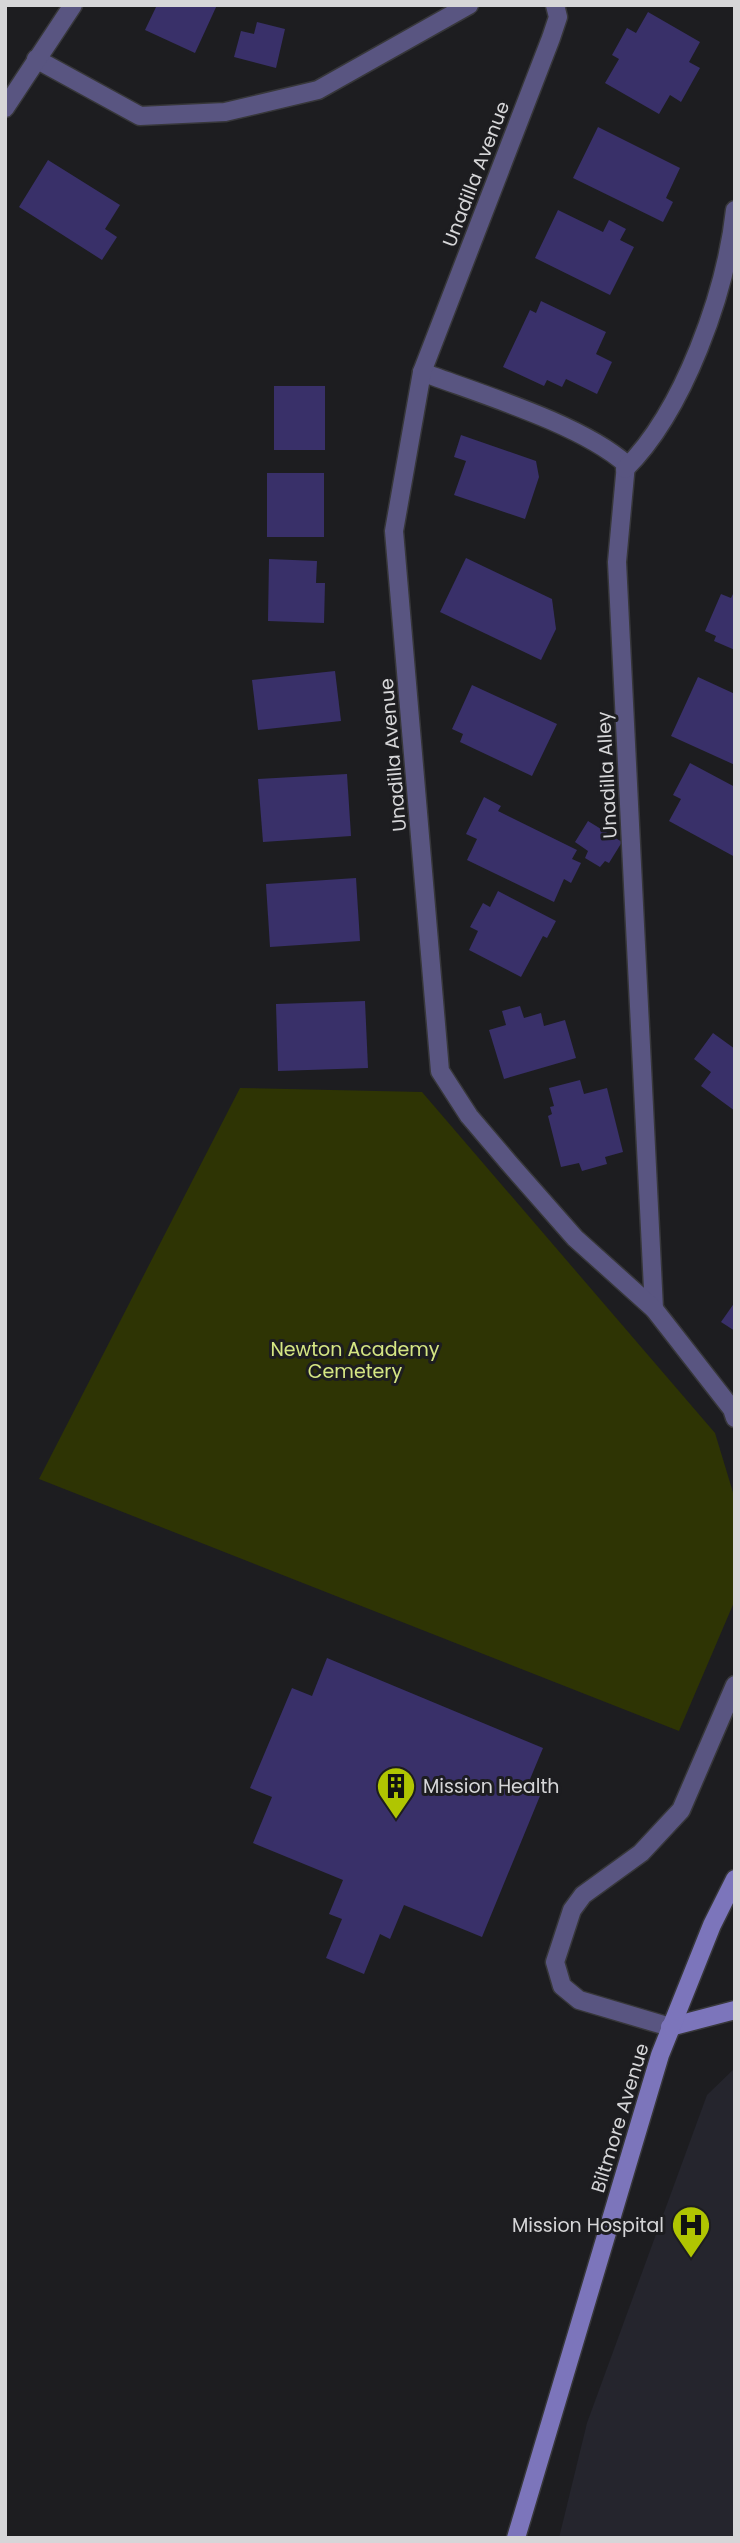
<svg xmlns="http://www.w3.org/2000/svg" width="740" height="2543" font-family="Poppins,sans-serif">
<rect width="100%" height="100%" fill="#1d1d20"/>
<polygon fill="#25252d" points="735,2068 735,2538 559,2538 587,2423 707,2095"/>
<polygon fill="#2e3404" points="240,1088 422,1092 715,1433 735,1499 735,1600 679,1731 39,1479"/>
<g fill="#393069">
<polygon points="157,5 217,5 195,53 145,30"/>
<polygon points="648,12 700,42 689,62 700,68 681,102 670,95 659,114 605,83 619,59 612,55 627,28 636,33"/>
<polygon points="257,22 285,29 276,68 234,57 241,31 254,34"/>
<polygon points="598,127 680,168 666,198 673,202 663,222 573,178"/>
<polygon points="48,160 120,205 105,229 117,237 102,260 19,207"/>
<polygon points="558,210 603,232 609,220 626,229 620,240 634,247 610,295 535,258"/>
<polygon points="541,301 606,332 596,354 612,362 597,394 566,379 562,387 547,380 544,386 503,367 530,310 536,313"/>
<rect x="274" y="386" width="51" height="64"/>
<polygon points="461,435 536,461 539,477 525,519 454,495 466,461 454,457"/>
<rect x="267" y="473" width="57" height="64"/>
<polygon points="466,558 552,599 556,629 541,660 440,612"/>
<polygon points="269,559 317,561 316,583 325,583 324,623 268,621"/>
<polygon points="735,590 735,650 714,641 716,636 705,631 721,594 731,598"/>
<polygon points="335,671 341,721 258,730 252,680"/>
<polygon points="698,677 735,694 735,765 671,736"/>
<polygon points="472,685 557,724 532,776 460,742 463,734 452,729"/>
<polygon points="690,763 735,787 735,857 669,821 681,799 673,795"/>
<polygon points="347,774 351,836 263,842 258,779"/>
<polygon points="484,797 501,806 498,811 577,850 572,859 581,863 571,883 564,879 554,902 467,860 477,839 466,834"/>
<polygon points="588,821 622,842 609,863 605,861 600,867 585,858 588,851 575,842"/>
<polygon points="356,878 360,941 270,947 266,884"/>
<polygon points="498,891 556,921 547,938 543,936 521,977 469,950 478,931 470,927 483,903 490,907"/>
<polygon points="365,1001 368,1068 278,1071 276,1004"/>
<polygon points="520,1006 524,1018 541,1013 544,1026 565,1020 576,1058 504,1079 489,1030 506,1025 502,1011"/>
<polygon points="713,1033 735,1049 735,1111 701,1086 711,1072 694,1059"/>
<polygon points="580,1080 584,1094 607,1088 623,1152 605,1157 607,1164 582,1171 579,1163 561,1167 548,1116 552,1114 550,1107 554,1106 549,1088"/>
<polygon points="735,1302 735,1331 721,1322"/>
<polygon points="327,1658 543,1748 528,1784 542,1791 482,1937 404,1905 390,1939 380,1934 364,1974 326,1958 342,1919 329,1914 343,1880 253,1843 272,1797 250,1788 292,1688 312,1696"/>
</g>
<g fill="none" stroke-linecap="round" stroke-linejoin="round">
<g stroke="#37373a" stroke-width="21">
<g id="lane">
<path d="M422 372C480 394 581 424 626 464L617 562 654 1309"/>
<path d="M625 469C684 411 726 292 735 210"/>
</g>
</g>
<g stroke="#37373a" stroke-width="21">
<g id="street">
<polyline points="555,5 558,17 551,38 422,372 394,531 440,1071 469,1116 509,1163 575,1238 654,1309 732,1409 735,1418"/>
<polyline points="36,59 140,116 225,112 318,90 469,5"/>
<polyline points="5,108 73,5"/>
<polyline points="670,2027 579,2000 562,1986 555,1962 572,1910 583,1895 641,1853 681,1810 735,1685"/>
</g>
</g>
<g stroke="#37373a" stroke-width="21">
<g id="secondary">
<polyline points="670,2027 735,2010"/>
<polyline points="516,2538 660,2055 712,1925 735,1879"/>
</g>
</g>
<use href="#lane" stroke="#595581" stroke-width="18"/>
<use href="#street" stroke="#595581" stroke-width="18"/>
<use href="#secondary" stroke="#7c75bb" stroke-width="18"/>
</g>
<defs>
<g id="building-pin" transform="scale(2.0125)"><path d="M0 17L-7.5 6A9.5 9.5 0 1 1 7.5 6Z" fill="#b0c501" stroke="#1d1d20"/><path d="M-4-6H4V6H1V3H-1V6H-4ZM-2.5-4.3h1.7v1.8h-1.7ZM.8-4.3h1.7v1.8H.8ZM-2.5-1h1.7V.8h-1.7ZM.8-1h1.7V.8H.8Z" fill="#111"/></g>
<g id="hospital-pin" transform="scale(2.0125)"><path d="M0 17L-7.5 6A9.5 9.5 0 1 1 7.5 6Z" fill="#b0c501" stroke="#1d1d20"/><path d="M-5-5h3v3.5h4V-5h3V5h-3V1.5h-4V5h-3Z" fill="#111"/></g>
</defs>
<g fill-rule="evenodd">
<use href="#building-pin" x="396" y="1786"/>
<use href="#hospital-pin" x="691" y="2225"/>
</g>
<g text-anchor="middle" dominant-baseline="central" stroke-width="6" stroke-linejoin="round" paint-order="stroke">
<g font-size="19" fill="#d6d6d8" stroke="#1d1d20">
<text transform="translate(476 174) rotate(-69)">Unadilla Avenue</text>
<text transform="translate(393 755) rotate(-95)">Unadilla Avenue</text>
<text transform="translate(607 775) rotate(-93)">Unadilla Alley</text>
<text transform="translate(620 2118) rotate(-73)">Biltmore Avenue</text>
</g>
<g font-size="19" fill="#d5e683" stroke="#1d1d20">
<text x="355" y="1349">Newton Academy<tspan x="355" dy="22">Cemetery</tspan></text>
</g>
<g font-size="19" fill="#d6d6d8" stroke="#1d1d20" text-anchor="start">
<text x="423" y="1786">Mission Health</text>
<text x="664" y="2225" text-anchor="end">Mission Hospital</text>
</g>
</g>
<rect width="740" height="2543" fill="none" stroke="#d6d6d8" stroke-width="14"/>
</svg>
